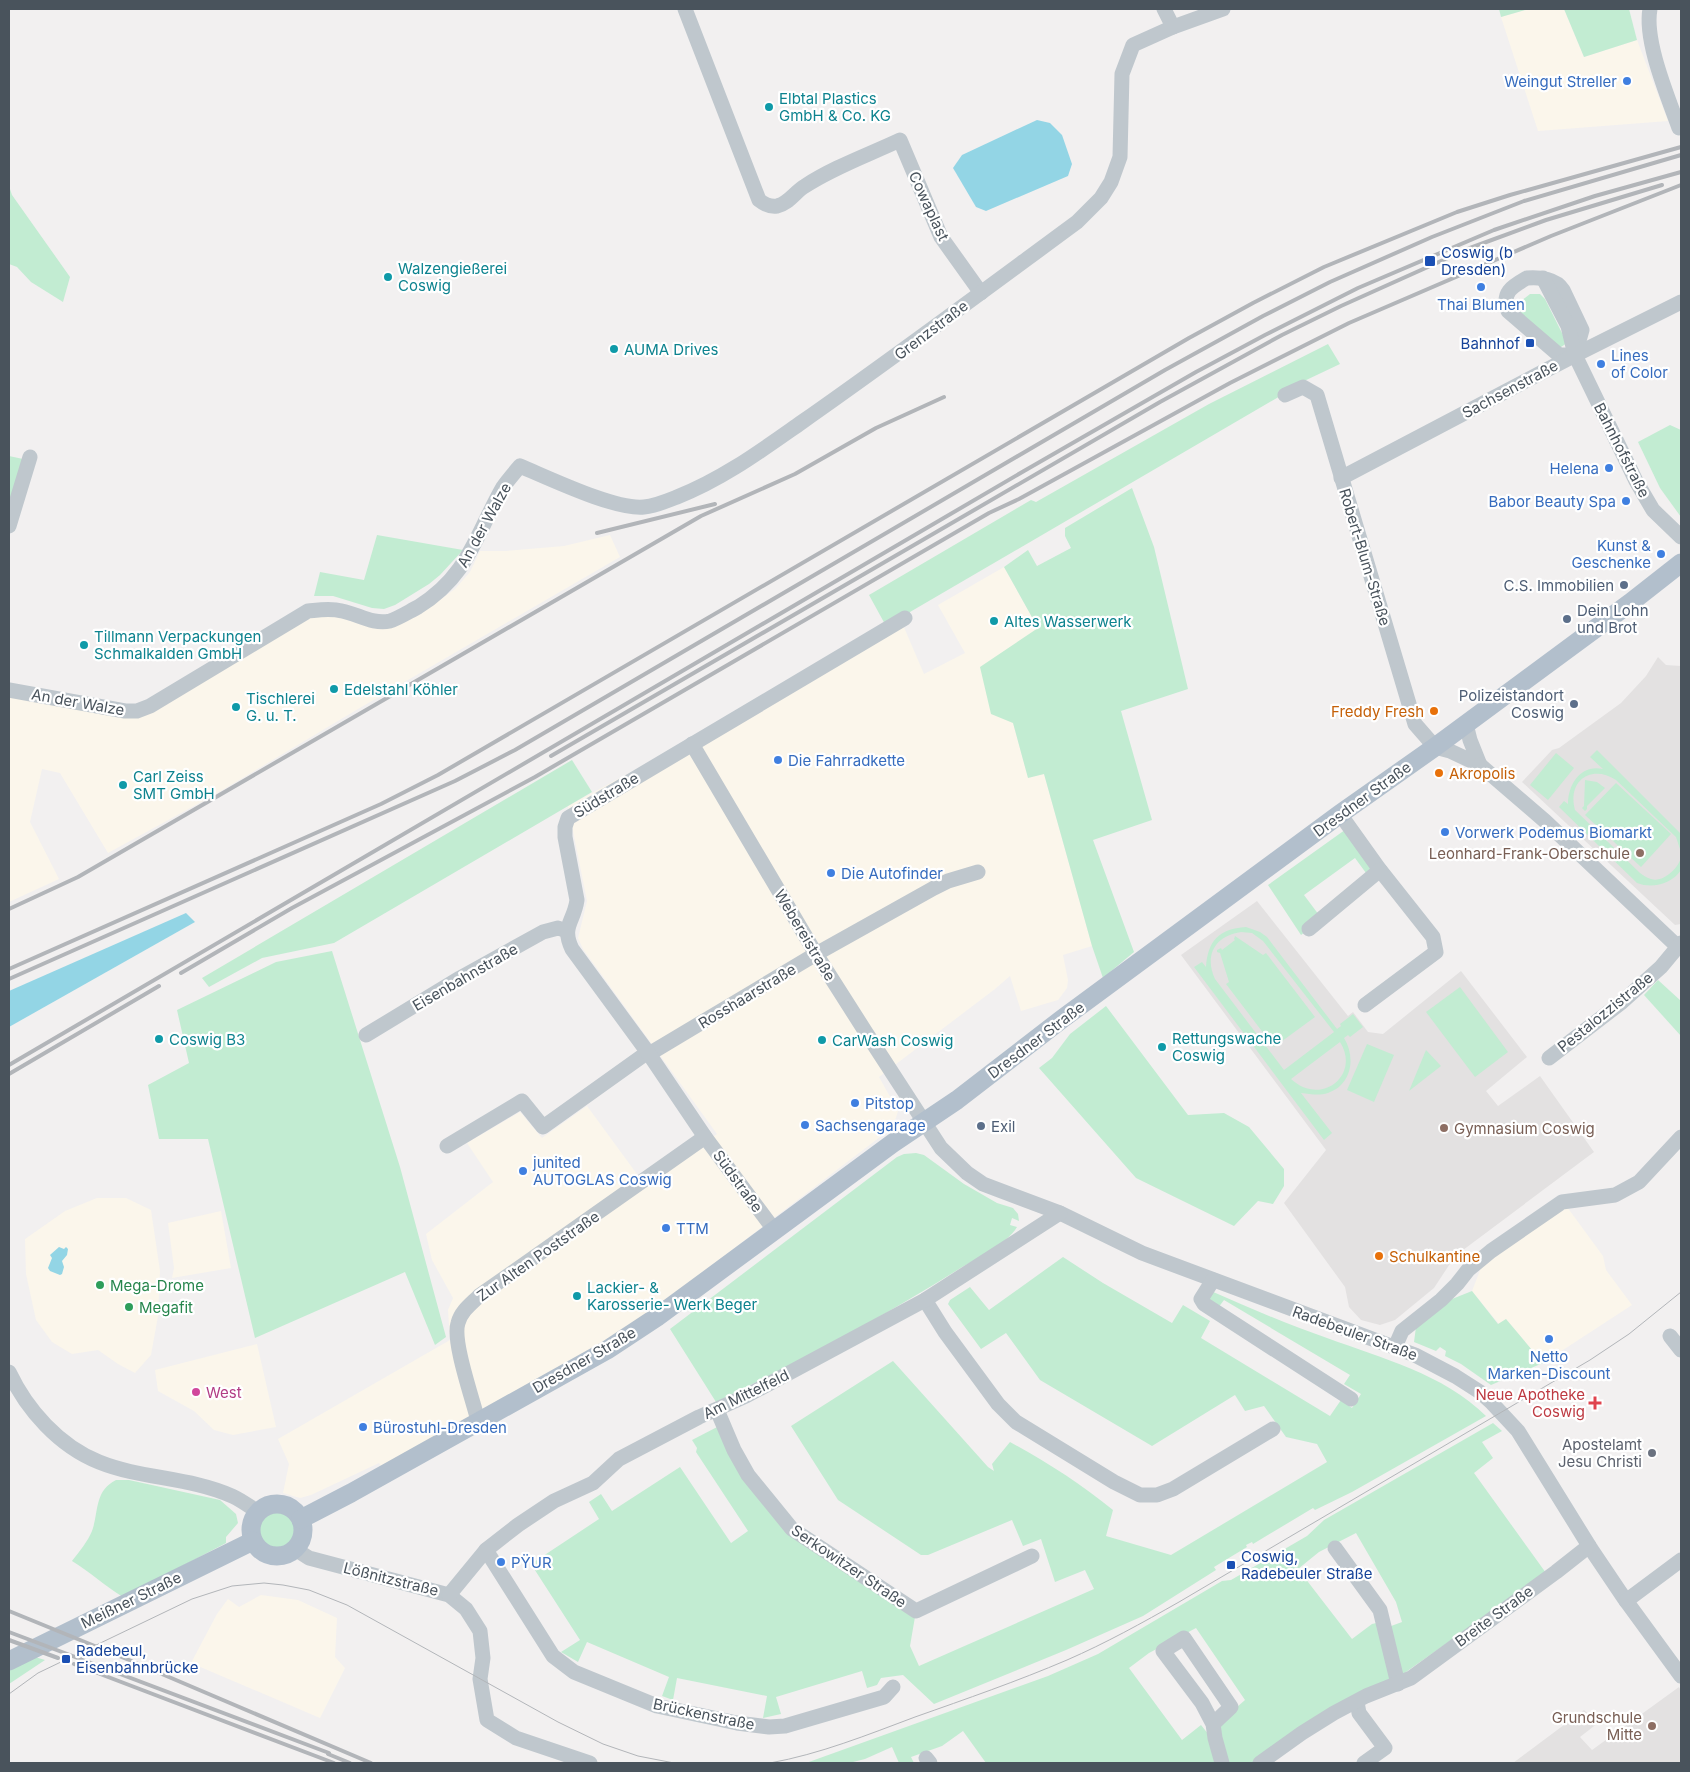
<svg xmlns="http://www.w3.org/2000/svg" width="1690" height="1772" font-family="Inter,sans-serif">
<rect width="100%" height="100%" fill="#f2f0f0"/>
<g fill="#fbf6eb">
<polygon points="1529,9 1564,9 1584,57 1637,40 1668,121 1538,131 1501,17"/>
<polygon points="610,535 620,557 358,709 214,795 108,853 60,773 42,769 30,822 59,879 9,902 9,695 122,717 308,619 318,615 333,615 362,625 397,625 419,615 455,589 470,572 480,551 506,551 564,546"/>
<polygon points="1004,567 1038,628 1013,723 1028,777 1044,774 1092,946 1063,955 1068,980 1067,988 1058,1000 1021,1011 1010,976 995,989 879,1077 898,1111 896,1118 890,1127 880,1137 653,1310 608,1341 383,1470 379,1463 311,1495 300,1498 283,1493 289,1464 278,1439 450,1340 448,1310 453,1298 432,1260 426,1234 493,1182 467,1143 520,1112 542,1138 587,1106 645,1185 717,1134 583,949 578,938 587,901 568,806 903,625 924,674 965,653 938,605"/>
<polygon points="97,1198 126,1198 151,1210 160,1271 158,1316 151,1355 135,1373 118,1364 98,1350 72,1354 52,1342 36,1320 26,1274 25,1239 65,1211"/>
<polygon points="1567,1207 1603,1256 1606,1270 1632,1305 1543,1363 1506,1319 1499,1324 1472,1291 1481,1268 1535,1226"/>
<polygon points="221,1211 231,1268 172,1278 174,1268 168,1223"/>
<polygon points="257,1344 276,1427 233,1435 214,1430 194,1411 158,1391 155,1370"/>
<polygon points="261,1595 298,1600 337,1618 335,1657 345,1668 320,1718 191,1663 217,1614 228,1599 239,1607"/>
</g>
<g fill="#e3e1e1">
<polygon points="1658,657 1666,665 1681,666 1681,924 1675,925 1522,782 1552,750 1559,748 1621,703 1646,676"/>
<polygon points="1257,901 1348,1016 1353,1012 1368,1032 1383,1034 1461,971 1527,1057 1486,1091 1498,1106 1540,1076 1594,1152 1455,1256 1434,1288 1395,1320 1380,1325 1361,1320 1349,1307 1345,1287 1284,1203 1326,1150 1181,955"/>
<polygon points="1679,1687 1681,1691 1681,1763 1513,1763 1584,1710 1598,1723 1580,1737 1592,1750"/>
</g>
<g fill="#c2ecd2" fill-rule="evenodd">
<polygon points="1499,9 1529,9 1501,17"/>
<polygon points="1564,9 1629,9 1637,40 1584,57"/>
<polygon points="9,186 12,195 70,277 63,302 31,282 17,267 9,264"/>
<polygon points="1530,294 1540,294 1545,299 1567,343 1558,349 1519,311 1521,301"/>
<polygon points="1328,344 1340,364 1281,392 1282,395 886,626 869,595 1031,500 1036,502 1209,404"/>
<polygon points="1670,425 1681,430 1681,517 1660,488 1638,442"/>
<polygon points="9,456 23,459 9,506"/>
<polygon points="1132,488 1154,547 1188,689 1121,711 1152,820 1093,840 1134,952 1103,978 1092,946 1044,774 1028,778 1013,723 991,714 980,667 1038,628 1004,567 1028,550 1037,566 1071,548 1065,536 1065,528"/>
<polygon points="377,535 463,550 440,575 429,584 395,605 384,609 372,608 333,596 314,596 320,572 364,580"/>
<path d="M1597 750 1680 833 1681 835V852L1676 837 1616 780C1591 764 1567 781 1575 810L1640 873C1643 875 1647 878 1651 879 1663 883 1679 868 1681 857V870C1672 884 1652 889 1637 883L1559 807 1564 801 1568 804C1568 784 1581 764 1603 769L1590 757Z"/>
<polygon points="1556,753 1574,768 1548,800 1530,785"/>
<polygon points="572,760 592,792 334,943 262,958 209,987 202,978"/>
<polygon points="1585,780 1597,782 1605,788 1587,806 1587,809 1585,811 1582,808 1584,806"/>
<polygon points="1616,783 1671,834 1641,867 1585,815"/>
<polygon points="1349,827 1380,870 1366,873 1355,858 1304,895 1322,919 1301,935 1268,885"/>
<path d="M1246 927 1260 932 1267 937 1337 1029 1341 1026 1340 1024 1353 1014 1363 1027 1350 1037 1348 1035 1344 1038C1356 1057 1352 1085 1328 1093 1319 1096 1310 1094 1301 1093L1332 1133 1324 1140 1194 967 1202 962 1206 967C1208 940 1219 929 1246 927ZM1241 932 1252 933 1263 941 1334 1032 1284 1070 1215 979C1204 955 1215 936 1241 932ZM1340 1042C1361 1075 1321 1107 1291 1079Z"/>
<polygon points="1235,936 1263,955 1266,953 1315,1017 1274,1047 1226,984 1229,982 1220,953 1217,952 1217,950 1221,948 1222,950 1235,940 1234,939"/>
<polygon points="332,951 400,1167 446,1337 435,1345 405,1272 255,1338 208,1139 159,1139 148,1085 189,1063 177,1010 276,962"/>
<polygon points="1658,980 1681,1001 1681,1036 1644,995"/>
<polygon points="1460,987 1508,1052 1475,1077 1426,1012"/>
<polygon points="1106,1006 1188,1115 1224,1113 1249,1127 1284,1169 1284,1186 1273,1204 1258,1201 1234,1226 1136,1178 1039,1068 1052,1058 1070,1034"/>
<polygon points="1367,1044 1394,1055 1374,1102 1347,1090"/>
<polygon points="1426,1050 1441,1066 1409,1091"/>
<path d="M916 1153 924 1155 964 1184 997 1203 1013 1208 1018 1214 1019 1221 1012 1218 1010 1225 1017 1227C1007 1244 976 1259 959 1269 881 1318 799 1362 716 1402L670 1329 897 1157 904 1154Z"/>
<path d="M1063 1257 1103 1283 1172 1323 1183 1305 1210 1321 1201 1338 1330 1416 1341 1400 1352 1408 1361 1394 1344 1384 1350 1375 1224 1300 1218 1308 1206 1299 1211 1291C1249 1308 1287 1324 1327 1338 1381 1358 1444 1374 1486 1416L1352 1492 1315 1510 1313 1508 1253 1544 1252 1542 1246 1545 1247 1547 1214 1567 1216 1570 1143 1616 1066 1650 934 1704 903 1675 881 1678 877 1685 867 1688 862 1671 776 1697 781 1714 763 1718 767 1696 677 1678 673 1700 662 1696 669 1677 587 1642 578 1662 561 1652 580 1640 531 1564 599 1519 589 1502 601 1494 612 1511 680 1467 731 1543 748 1531 696 1452 697 1448 692 1440 723 1424 781 1515 916 1611 910 1646 919 1666 1094 1589 1085 1570 1055 1582 1041 1539 1023 1546 1012 1520 928 1555H921L838 1500 791 1426 893 1361 988 1467 994 1471 992 1464 1010 1442C1047 1462 1081 1484 1113 1510L1106 1536 1171 1555 1327 1462 1317 1444 1286 1437 1264 1406 1245 1411 1235 1395 1152 1446 1040 1380 1006 1333 981 1349 948 1304 950 1300 970 1287 989 1310Z"/>
<polygon points="1472,1291 1498,1324 1506,1319 1543,1363 1491,1385 1461,1364 1445,1356 1446,1351 1440,1347 1436,1351 1414,1342 1416,1327 1452,1299"/>
<path d="M1493 1423 1502 1431 1482 1442 1493 1458 1474 1473 1546 1573 1396 1679 1258 1763H986L963 1731 942 1746 911 1757 914 1763H899L892 1747 865 1759 849 1763H806L1048 1676 1098 1654 1222 1581 1231 1580 1307 1536 1324 1520ZM1356 1533 1396 1602 1402 1622 1383 1629 1381 1622 1372 1624 1352 1639 1298 1569 1319 1552ZM1196 1628 1245 1700C1231 1712 1220 1722 1213 1740L1201 1725 1182 1740 1129 1668 1149 1653Z"/>
<path d="M116 1480H129L220 1500 236 1514 238 1523 226 1537V1543L123 1597C105 1586 90 1572 72 1561 79 1552 88 1541 92 1531 99 1512 94 1491 116 1480Z"/>
<circle cx="277" cy="1529" r="19"/>
<polygon points="35,1657 45,1660 9,1684 9,1670"/>
</g>
<g fill="#93d5e5">
<polygon points="1037,120 1050,123 1062,135 1072,164 1068,176 986,211 976,207 953,168 962,155"/>
<polygon points="186,913 195,922 9,1027 9,991"/>
<polygon points="59,1247 64,1249 66,1247 68,1249 67,1255 62,1261 64,1267 62,1274 60,1275 50,1271 48,1268 52,1258 50,1255"/>
</g>
<g fill="none" stroke-linecap="round" stroke-linejoin="round">
<g stroke="#bfc7cd" stroke-width="15">
<path d="M685 9 759 200C764 204 770 207 777 206 788 204 796 191 805 186 834 167 868 155 900 140L941 237 981 293"/>
<polyline points="1164,9 1173,27"/>
<path d="M1650 9C1644 41 1668 97 1679 128"/>
<path d="M1527 278C1540 277 1556 279 1563 290L1582 330 1575 355H1559L1508 311C1501 292 1513 286 1527 278Z"/>
<polyline points="1543,278 1568,326 1575,355 1636,481 1653,510 1681,537"/>
<polyline points="1285,395 1303,387 1317,395 1415,724 1435,747 1450,751 1480,765 1470,740 1466,724"/>
<polyline points="1341,478 1575,355 1681,302"/>
<polyline points="9,526 30,457"/>
<path d="M9 690 125 711H137L150 706 308 611C319 610 330 608 342 611 358 614 373 625 390 621 399 618 410 611 418 607 469 575 475 536 503 487 508 480 514 473 520 466 549 478 615 510 644 507 655 506 667 501 677 497 723 479 762 450 802 422 895 357 986 289 1077 222L1101 198 1111 182 1120 157 1122 74 1133 45 1173 27 1223 9"/>
<polyline points="692,744 816,954 865,1031 941,1148 967,1173 983,1184 1060,1213 1142,1253 1415,1355 1455,1376 1480,1392 1491,1402 1518,1431 1591,1549 1624,1598 1681,1676"/>
<polyline points="1480,765 1545,821 1678,947"/>
<polyline points="1340,814 1380,870 1433,937 1436,952 1365,1005"/>
<polyline points="1309,929 1380,870"/>
<polyline points="366,1035 460,978 543,932 558,928 567,931"/>
<polyline points="649,1054 816,954 934,888 948,881 978,872"/>
<polyline points="1549,1058 1622,1002 1661,967 1681,943"/>
<polyline points="447,1146 522,1101 543,1127 648,1052"/>
<path d="M775 1231 705 1137 649 1054 572 949C561 926 574 922 577 900L565 837V827L568 818 905 618"/>
<polyline points="1213,1280 1201,1299 1204,1304 1351,1399"/>
<polyline points="925,1300 945,1332 998,1404 1016,1422 1114,1482 1140,1495 1157,1495 1173,1489 1273,1429"/>
<polyline points="1670,1336 1681,1350"/>
<polyline points="1395,1347 1402,1331 1441,1300 1457,1284 1468,1270 1491,1251 1562,1202 1615,1195 1639,1182 1681,1137"/>
<path d="M9 1372C27 1410 59 1446 99 1462 141 1479 190 1477 232 1496 241 1500 249 1506 258 1512"/>
<polyline points="717,1410 734,1450 748,1475 792,1529 916,1611 1032,1556"/>
<path d="M478 1421C473 1400 452 1341 458 1323 461 1311 471 1304 479 1296L705 1137"/>
<polyline points="1335,1548 1380,1610 1398,1684"/>
<polyline points="295,1549 309,1558 449,1595 466,1609 480,1631 483,1658 480,1679 487,1720 516,1738 590,1763"/>
<polyline points="486,1550 553,1656 574,1672 657,1706 737,1723 769,1727 785,1726 884,1697 893,1687"/>
<polyline points="449,1595 486,1550 518,1525 554,1501 593,1483 619,1459 699,1417 746,1396 925,1300 1060,1213"/>
<polyline points="1626,1601 1681,1560"/>
<polyline points="1357,1702 1359,1713 1385,1748 1364,1763"/>
<polyline points="1213,1724 1231,1707 1184,1638 1163,1651 1202,1703 1213,1724 1215,1738 1222,1763"/>
<polyline points="926,1758 930,1763"/>
<polyline points="1260,1763 1302,1733 1334,1713 1366,1696 1411,1678 1556,1572 1589,1546"/>
</g>
<g stroke="#b2bfcc" stroke-width="19">
<circle cx="277" cy="1530" r="26"/>
<polyline points="301,1519 351,1493 607,1350 657,1317 893,1143 957,1100 1062,1019 1340,814 1435,747 1630,603 1681,563"/>
<polyline points="9,1661 253,1541"/>
</g>
<g stroke="#b2b5b9" stroke-width="1">
<polyline points="9,1694 38,1673 192,1599 232,1586 264,1583 283,1585 309,1590 347,1605 558,1722 603,1744 638,1756 674,1763"/>
<path d="M770 1763C820 1754 867 1735 915 1717 966 1699 1018 1681 1067 1660 1106 1643 1142 1623 1179 1602L1590 1360 1629 1334 1681 1292"/>
</g>
<g stroke="#b2b5b9" stroke-width="4">
<polyline points="597,533 715,504"/>
<polyline points="551,756 1160,402 1282,335 1341,306 1470,248 1546,220 1662,185"/>
<polyline points="9,909 78,877 701,516 795,474 876,428 944,397"/>
<polyline points="9,969 381,804 438,775 1189,338 1253,303 1324,267 1457,212 1510,195 1681,147"/>
<polyline points="181,973 292,908 535,777 989,513 1019,499 1230,383 1349,323 1551,236 1681,185"/>
<polyline points="9,979 455,781 515,750 1165,370 1263,316 1330,282 1432,237 1524,201 1681,155"/>
<polyline points="9,1065 1024,471 1196,372 1265,335 1358,288 1494,230 1595,196 1681,172"/>
<polyline points="9,1074 159,986"/>
<polyline points="9,1611 129,1660 371,1763"/>
<polyline points="9,1632 329,1753"/>
<polyline points="9,1640 58,1658"/>
<polyline points="74,1664 334,1763"/>
<polyline points="328,1754 350,1763"/>
</g>
</g>
<g fill="#3f7fe0" stroke="#fff" stroke-width="2">
<circle cx="1627" cy="81" r="5"/>
<circle cx="1481" cy="287" r="5"/>
<circle cx="1601" cy="364" r="5"/>
<circle cx="1609" cy="468" r="5"/>
<circle cx="1626" cy="501" r="5"/>
<circle cx="1661" cy="554" r="5"/>
<circle cx="778" cy="760" r="5"/>
<circle cx="1445" cy="832" r="5"/>
<circle cx="831" cy="873" r="5"/>
<circle cx="855" cy="1103" r="5"/>
<circle cx="805" cy="1125" r="5"/>
<circle cx="523" cy="1171" r="5"/>
<circle cx="666" cy="1228" r="5"/>
<circle cx="1549" cy="1339" r="5"/>
<circle cx="363" cy="1427" r="5"/>
<circle cx="501" cy="1562" r="5"/>
</g>
<g fill="#0f9aa8" stroke="#fff" stroke-width="2">
<circle cx="769" cy="107" r="5"/>
<circle cx="388" cy="277" r="5"/>
<circle cx="614" cy="349" r="5"/>
<circle cx="994" cy="621" r="5"/>
<circle cx="84" cy="645" r="5"/>
<circle cx="334" cy="689" r="5"/>
<circle cx="236" cy="707" r="5"/>
<circle cx="123" cy="785" r="5"/>
<circle cx="159" cy="1039" r="5"/>
<circle cx="822" cy="1040" r="5"/>
<circle cx="1162" cy="1047" r="5"/>
<circle cx="577" cy="1296" r="5"/>
</g>
<g fill="#1a4fb4" stroke="#fff" stroke-width="2">
<rect x="1424" y="255" width="12" height="12" rx="2.5"/>
<rect x="1525" y="338" width="10" height="10" rx="2.5"/>
<rect x="1226" y="1560" width="10" height="10" rx="2.5"/>
<rect x="61" y="1654" width="10" height="10" rx="2.5"/>
</g>
<g fill="#5c6f8a" stroke="#fff" stroke-width="2">
<circle cx="1624" cy="585" r="5"/>
<circle cx="1567" cy="619" r="5"/>
<circle cx="1574" cy="704" r="5"/>
<circle cx="981" cy="1126" r="5"/>
</g>
<g fill="#e8710a" stroke="#fff" stroke-width="2">
<circle cx="1434" cy="711" r="5"/>
<circle cx="1439" cy="773" r="5"/>
<circle cx="1379" cy="1256" r="5"/>
</g>
<g fill="#8d6e63" stroke="#fff" stroke-width="2">
<circle cx="1640" cy="853" r="5"/>
<circle cx="1444" cy="1128" r="5"/>
<circle cx="1652" cy="1726" r="5"/>
</g>
<g fill="#2e9e5b" stroke="#fff" stroke-width="2">
<circle cx="100" cy="1285" r="5"/>
<circle cx="129" cy="1307" r="5"/>
</g>
<circle fill="#d1479c" stroke="#fff" stroke-width="2" cx="196" cy="1392" r="5"/>
<path fill="#e0444e" stroke="#fff" stroke-width="2" d="M1592.5 1395.5h5v5h5v5h-5v5h-5v-5h-5v-5h5z"/>
<circle fill="#6b7280" stroke="#fff" stroke-width="2" cx="1652" cy="1453" r="5"/>
<g text-anchor="middle" dominant-baseline="central" stroke-width="4.5" stroke-linejoin="round" paint-order="stroke">
<g font-size="15" fill="#366cbe" stroke="#fff" text-anchor="start">
<text x="1617" y="81" text-anchor="end">Weingut Streller</text>
<text x="1481" y="304" text-anchor="middle">Thai Blumen</text>
<text x="1611" y="355">Lines<tspan x="1611" dy="17">of Color</tspan></text>
<text x="1599" y="468" text-anchor="end">Helena</text>
<text x="1616" y="501" text-anchor="end">Babor Beauty Spa</text>
<text x="1651" y="545" text-anchor="end">Kunst &amp;<tspan x="1651" dy="17">Geschenke</tspan></text>
<text x="788" y="760">Die Fahrradkette</text>
<text x="1455" y="832">Vorwerk Podemus Biomarkt</text>
<text x="841" y="873">Die Autofinder</text>
<text x="865" y="1103">Pitstop</text>
<text x="815" y="1125">Sachsengarage</text>
<text x="533" y="1162">junited<tspan x="533" dy="17">AUTOGLAS Coswig</tspan></text>
<text x="676" y="1228">TTM</text>
<text x="1549" y="1356" text-anchor="middle">Netto<tspan x="1549" dy="17">Marken-Discount</tspan></text>
<text x="373" y="1427">Bürostuhl-Dresden</text>
<text x="511" y="1562">PŸUR</text>
</g>
<g font-size="15" fill="#0d838f" stroke="#fff" text-anchor="start">
<text x="779" y="98">Elbtal Plastics<tspan x="779" dy="17">GmbH &amp; Co. KG</tspan></text>
<text x="398" y="268">Walzengießerei<tspan x="398" dy="17">Coswig</tspan></text>
<text x="624" y="349">AUMA Drives</text>
<text x="1004" y="621">Altes Wasserwerk</text>
<text x="94" y="636">Tillmann Verpackungen<tspan x="94" dy="17">Schmalkalden GmbH</tspan></text>
<text x="344" y="689">Edelstahl Köhler</text>
<text x="246" y="698">Tischlerei<tspan x="246" dy="17">G. u. T.</tspan></text>
<text x="133" y="776">Carl Zeiss<tspan x="133" dy="17">SMT GmbH</tspan></text>
<text x="1172" y="1038">Rettungswache<tspan x="1172" dy="17">Coswig</tspan></text>
<text x="169" y="1039">Coswig B3</text>
<text x="832" y="1040">CarWash Coswig</text>
<text x="587" y="1287">Lackier- &amp;<tspan x="587" dy="17">Karosserie- Werk Beger</tspan></text>
</g>
<g font-size="15" fill="#49535c" stroke="#fff">
<text transform="translate(929 206) rotate(65)">Cowaplast</text>
<text transform="translate(931 330) rotate(-37)">Grenzstraße</text>
<text transform="translate(1510 389) rotate(-28)">Sachsenstraße</text>
<text transform="translate(1622 450) rotate(63)">Bahnhofstraße</text>
<text transform="translate(484 525) rotate(-61)">An der Walze</text>
<text transform="translate(1365 557) rotate(73)">Robert-Blum-Straße</text>
<text transform="translate(78 702) rotate(10)">An der Walze</text>
<text transform="translate(606 795) rotate(-31)">Südstraße</text>
<text transform="translate(1362 799) rotate(-36)">Dresdner Straße</text>
<text transform="translate(805 935) rotate(59)">Webereistraße</text>
<text transform="translate(465 977) rotate(-30)">Eisenbahnstraße</text>
<text transform="translate(747 996) rotate(-31)">Rosshaarstraße</text>
<text transform="translate(1605 1012) rotate(-39)">Pestalozzistraße</text>
<text transform="translate(1036 1040) rotate(-37)">Dresdner Straße</text>
<text transform="translate(738 1181) rotate(54)">Südstraße</text>
<text transform="translate(538 1256) rotate(-35)">Zur Alten Poststraße</text>
<text transform="translate(1355 1333) rotate(20)">Radebeuler Straße</text>
<text transform="translate(584 1360) rotate(-30)">Dresdner Straße</text>
<text transform="translate(746 1394) rotate(-26)">Am Mittelfeld</text>
<text transform="translate(849 1566) rotate(34)">Serkowitzer Straße</text>
<text transform="translate(391 1579) rotate(14)">Lößnitzstraße</text>
<text transform="translate(131 1600) rotate(-26)">Meißner Straße</text>
<text transform="translate(1494 1616) rotate(-36)">Breite Straße</text>
<text transform="translate(704 1714) rotate(12)">Brückenstraße</text>
</g>
<g font-size="15" fill="#164399" stroke="#fff" text-anchor="start">
<text x="1441" y="252">Coswig (b<tspan x="1441" dy="17">Dresden)</tspan></text>
<text x="1520" y="343" text-anchor="end">Bahnhof</text>
<text x="1241" y="1556">Coswig,<tspan x="1241" dy="17">Radebeuler Straße</tspan></text>
<text x="76" y="1650">Radebeul,<tspan x="76" dy="17">Eisenbahnbrücke</tspan></text>
</g>
<g font-size="15" fill="#4e5e75" stroke="#fff" text-anchor="end">
<text x="1614" y="585">C.S. Immobilien</text>
<text x="1577" y="610" text-anchor="start">Dein Lohn<tspan x="1577" dy="17">und Brot</tspan></text>
<text x="1564" y="695">Polizeistandort<tspan x="1564" dy="17">Coswig</tspan></text>
<text x="991" y="1126" text-anchor="start">Exil</text>
</g>
<g font-size="15" fill="#c56008" stroke="#fff" text-anchor="start">
<text x="1424" y="711" text-anchor="end">Freddy Fresh</text>
<text x="1449" y="773">Akropolis</text>
<text x="1389" y="1256">Schulkantine</text>
</g>
<g font-size="15" fill="#785e54" stroke="#fff" text-anchor="end">
<text x="1630" y="853">Leonhard-Frank-Oberschule</text>
<text x="1454" y="1128" text-anchor="start">Gymnasium Coswig</text>
<text x="1642" y="1717">Grundschule<tspan x="1642" dy="17">Mitte</tspan></text>
</g>
<g font-size="15" fill="#27864d" stroke="#fff" text-anchor="start">
<text x="110" y="1285">Mega-Drome</text>
<text x="139" y="1307">Megafit</text>
</g>
<g font-size="15" fill="#b23c85" stroke="#fff" text-anchor="start">
<text x="206" y="1392">West</text>
</g>
<g font-size="15" fill="#be3a42" stroke="#fff" text-anchor="end">
<text x="1585" y="1394">Neue Apotheke<tspan x="1585" dy="17">Coswig</tspan></text>
</g>
<g font-size="15" fill="#5b616d" stroke="#fff" text-anchor="end">
<text x="1642" y="1444">Apostelamt<tspan x="1642" dy="17">Jesu Christi</tspan></text>
</g>
</g>
<rect width="1690" height="1772" fill="none" stroke="#49535c" stroke-width="20"/>
</svg>
